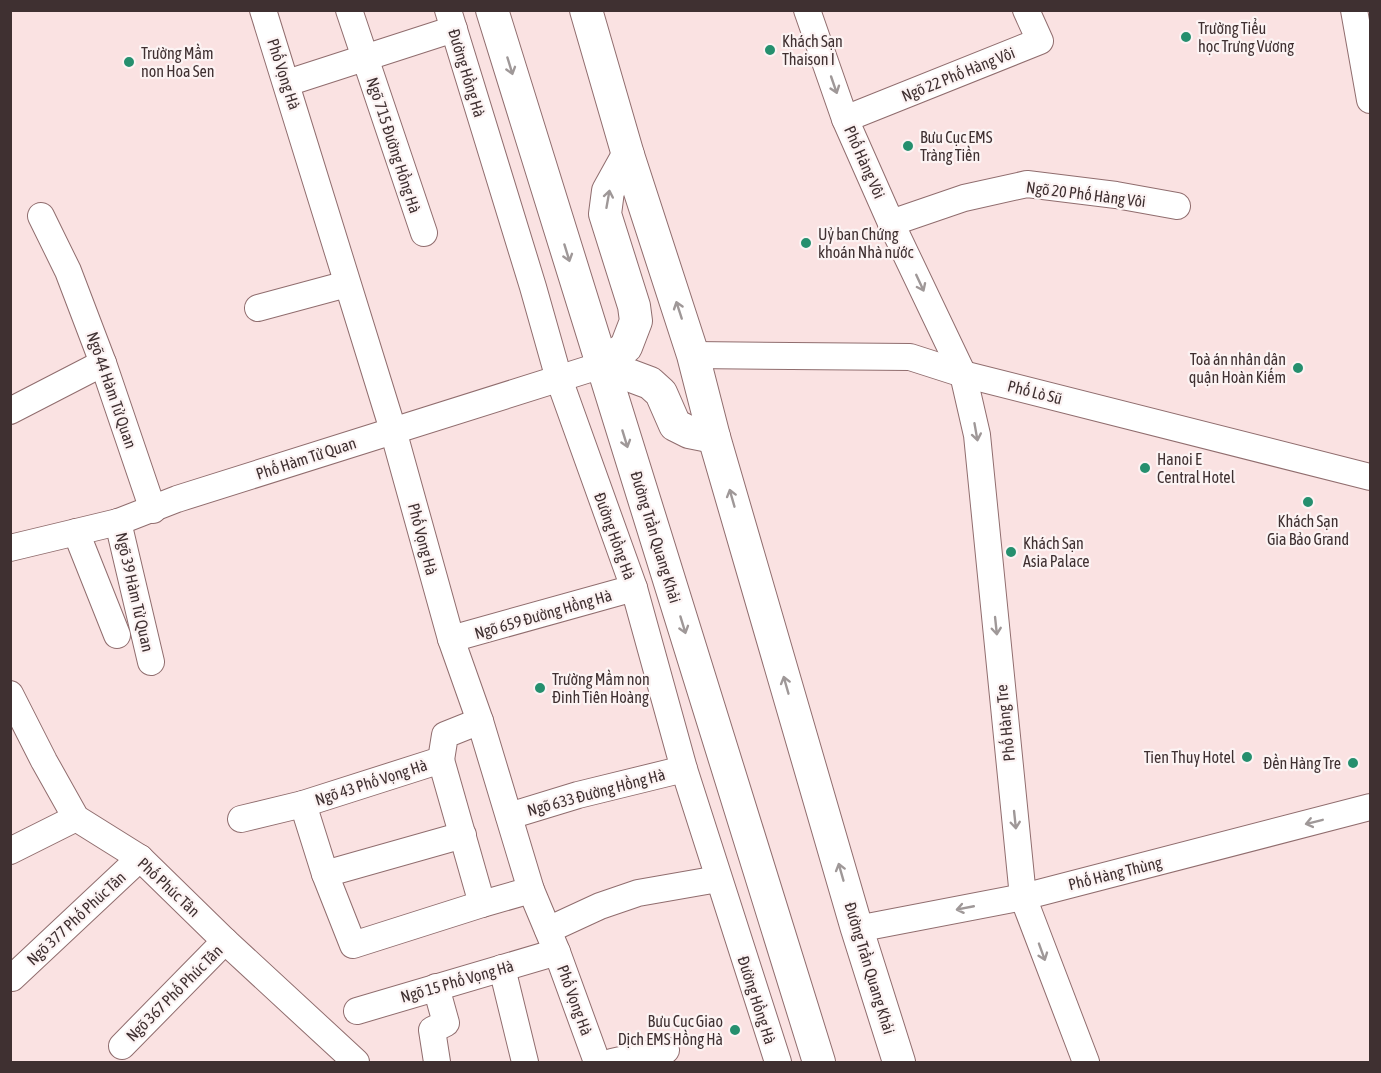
<svg xmlns="http://www.w3.org/2000/svg" width="1381" height="1073" font-family="'Asap Condensed',sans-serif">
<rect width="100%" height="100%" fill="#fae2e2"/>
<g fill="none" stroke-linecap="round" stroke-linejoin="round">
<g stroke="#906d6e" stroke-width="28">
<g id="minor">
<polyline points="263,10 393,430 451,639 480,721 531,890 557,952 597,1062"/>
<polyline points="349,10 424,233"/>
<polyline points="448,10 533,287 559,379 634,588 684,769 778,1062"/>
<polyline points="807,10 845,119 891,223 963,374 977,435 1023,897 1086,1062"/>
<polyline points="1354,10 1370,100"/>
<polyline points="287,83 454,29"/>
<polyline points="845,119 1040,41 1026,10"/>
<polyline points="41,216 68,271 103,363 153,510"/>
<polyline points="891,223 964,198 1027,184 1116,195 1177,206"/>
<polyline points="258,308 347,284"/>
<polyline points="693,355 910,357 963,374 1370,477"/>
<polyline points="10,411 103,363"/>
<polyline points="118,522 151,662"/>
<polyline points="76,532 117,635"/>
<polyline points="10,548 118,522 177,499 602,365"/>
<polyline points="451,639 634,588"/>
<polyline points="10,694 44,761 76,818 140,858 225,941 356,1062"/>
<polyline points="441,760 482,904"/>
<polyline points="303,804 325,874 353,945 482,904 531,890"/>
<polyline points="509,816 578,795 684,769"/>
<polyline points="241,819 303,804 441,760 445,735 480,721"/>
<polyline points="10,851 76,818"/>
<polyline points="325,874 463,835"/>
<polyline points="857,929 1023,897 1370,807"/>
<polyline points="548,930 600,906 638,893 718,879"/>
<polyline points="502,968 525,1062"/>
<polyline points="12,978 140,858"/>
<polyline points="436,987 446,1023 432,1030 437,1062"/>
<polyline points="357,1011 557,952"/>
<polyline points="122,1046 225,941"/>
<polyline points="612,1062 666,1050"/>
</g>
</g>
<g stroke="#906d6e" stroke-width="34">
<g id="major">
<polyline points="492,10 819,1062"/>
<polyline points="586,10 628,155 693,355 714,437 857,929 899,1062"/>
<polyline points="602,365 626,347 636,321 634,306 605,214 608,191 628,155"/>
<polyline points="602,365 650,383 661,393 675,425 689,432 714,437"/>
</g>
</g>
<use href="#minor" stroke="#fff" stroke-width="26"/>
<use href="#major" stroke="#fff" stroke-width="32"/>
</g>
<defs><path id="oneway-shaft" d="M-6 0H5M1.5-3L5.5 0L1.5 3" fill="none" stroke-width="1.6" stroke-linecap="round" stroke-linejoin="round" transform="scale(1.5)"/></defs>
<g stroke="#9f9898">
<use href="#oneway-shaft" transform="translate(510 66) rotate(73)"/>
<use href="#oneway-shaft" transform="translate(834 85) rotate(71)"/>
<use href="#oneway-shaft" transform="translate(608 199) rotate(-80)"/>
<use href="#oneway-shaft" transform="translate(567 253) rotate(73)"/>
<use href="#oneway-shaft" transform="translate(920 283) rotate(65)"/>
<use href="#oneway-shaft" transform="translate(679 310) rotate(-108)"/>
<use href="#oneway-shaft" transform="translate(976 432) rotate(80)"/>
<use href="#oneway-shaft" transform="translate(625 439) rotate(73)"/>
<use href="#oneway-shaft" transform="translate(732 498) rotate(-106)"/>
<use href="#oneway-shaft" transform="translate(683 625) rotate(73)"/>
<use href="#oneway-shaft" transform="translate(996 626) rotate(84)"/>
<use href="#oneway-shaft" transform="translate(786 685) rotate(-106)"/>
<use href="#oneway-shaft" transform="translate(1015 820) rotate(84)"/>
<use href="#oneway-shaft" transform="translate(1314 822) rotate(166)"/>
<use href="#oneway-shaft" transform="translate(841 872) rotate(-106)"/>
<use href="#oneway-shaft" transform="translate(965 908) rotate(169)"/>
<use href="#oneway-shaft" transform="translate(1042 952) rotate(70)"/>
</g>
<g fill="#258f6e" stroke="#fcf3f3" stroke-width="2">
<circle cx="1186" cy="37" r="6"/>
<circle cx="770" cy="50" r="6"/>
<circle cx="129" cy="62" r="6"/>
<circle cx="908" cy="146" r="6"/>
<circle cx="806" cy="243" r="6"/>
<circle cx="1298" cy="368" r="6"/>
<circle cx="1145" cy="468" r="6"/>
<circle cx="1308" cy="502" r="6"/>
<circle cx="1011" cy="552" r="6"/>
<circle cx="540" cy="688" r="6"/>
<circle cx="1247" cy="757" r="6"/>
<circle cx="1353" cy="763" r="6"/>
<circle cx="735" cy="1030" r="6"/>
</g>
<g text-anchor="middle" dominant-baseline="central" stroke-width="4.5" stroke-linejoin="round" paint-order="stroke">
<g font-size="16" fill="#3f3031" stroke="#fcf3f3" text-anchor="start">
<text x="1198" y="28">Trường Tiểu<tspan x="1198" dy="18">học Trưng Vương</tspan></text>
<text x="782" y="41">Khách Sạn<tspan x="782" dy="18">Thaison I</tspan></text>
<text x="141" y="53">Trường Mầm<tspan x="141" dy="18">non Hoa Sen</tspan></text>
<text x="920" y="137">Bưu Cục EMS<tspan x="920" dy="18">Tràng Tiền</tspan></text>
<text x="818" y="234">Uỷ ban Chứng<tspan x="818" dy="18">khoán Nhà nước</tspan></text>
<text x="1286" y="359" text-anchor="end">Toà án nhân dân<tspan x="1286" dy="18">quận Hoàn Kiếm</tspan></text>
<text x="1157" y="459">Hanoi E<tspan x="1157" dy="18">Central Hotel</tspan></text>
<text x="1308" y="521" text-anchor="middle">Khách Sạn<tspan x="1308" dy="18">Gia Bảo Grand</tspan></text>
<text x="1023" y="543">Khách Sạn<tspan x="1023" dy="18">Asia Palace</tspan></text>
<text x="552" y="679">Trường Mầm non<tspan x="552" dy="18">Đinh Tiên Hoàng</tspan></text>
<text x="1235" y="757" text-anchor="end">Tien Thuy Hotel</text>
<text x="1341" y="763" text-anchor="end">Đền Hàng Tre</text>
<text x="723" y="1021" text-anchor="end">Bưu Cục Giao<tspan x="723" dy="18">Dịch EMS Hồng Hà</tspan></text>
</g>
<g font-size="16" fill="#3f3031" stroke="#fcf3f3">
<text transform="translate(467 73) rotate(73)">Đường Hồng Hà</text>
<text transform="translate(284 74) rotate(72)">Phố Vọng Hà</text>
<text transform="translate(958 74) rotate(-22)">Ngõ 22 Phố Hàng Vôi</text>
<text transform="translate(394 145) rotate(72)">Ngõ 715 Đường Hồng Hà</text>
<text transform="translate(865 162) rotate(66)">Phố Hàng Vôi</text>
<text transform="translate(1086 194) rotate(7)">Ngõ 20 Phố Hàng Vôi</text>
<text transform="translate(112 390) rotate(71)">Ngõ 44 Hàm Tử Quan</text>
<text transform="translate(1035 392) rotate(14)">Phố Lò Sũ</text>
<text transform="translate(306 458) rotate(-18)">Phố Hàm Tử Quan</text>
<text transform="translate(615 536) rotate(70)">Đường Hồng Hà</text>
<text transform="translate(656 537) rotate(73)">Đường Trần Quang Khải</text>
<text transform="translate(423 539) rotate(75)">Phố Vọng Hà</text>
<text transform="translate(135 592) rotate(77)">Ngõ 39 Hàm Tử Quan</text>
<text transform="translate(543 614) rotate(-16)">Ngõ 659 Đường Hồng Hà</text>
<text transform="translate(1005 723) rotate(-96)">Phố Hàng Tre</text>
<text transform="translate(371 782) rotate(-18)">Ngõ 43 Phố Vọng Hà</text>
<text transform="translate(596 792) rotate(-15)">Ngõ 633 Đường Hồng Hà</text>
<text transform="translate(1115 873) rotate(-14)">Phố Hàng Thùng</text>
<text transform="translate(169 887) rotate(43)">Phố Phúc Tân</text>
<text transform="translate(76 918) rotate(-43)">Ngõ 377 Phố Phúc Tân</text>
<text transform="translate(870 968) rotate(73)">Đường Trần Quang Khải</text>
<text transform="translate(457 981) rotate(-16)">Ngõ 15 Phố Vọng Hà</text>
<text transform="translate(174 993) rotate(-45)">Ngõ 367 Phố Phúc Tân</text>
<text transform="translate(575 1000) rotate(70)">Phố Vọng Hà</text>
<text transform="translate(757 1000) rotate(72)">Đường Hồng Hà</text>
</g>
</g>
<rect width="1381" height="1073" fill="none" stroke="#3f3031" stroke-width="24"/>
</svg>
